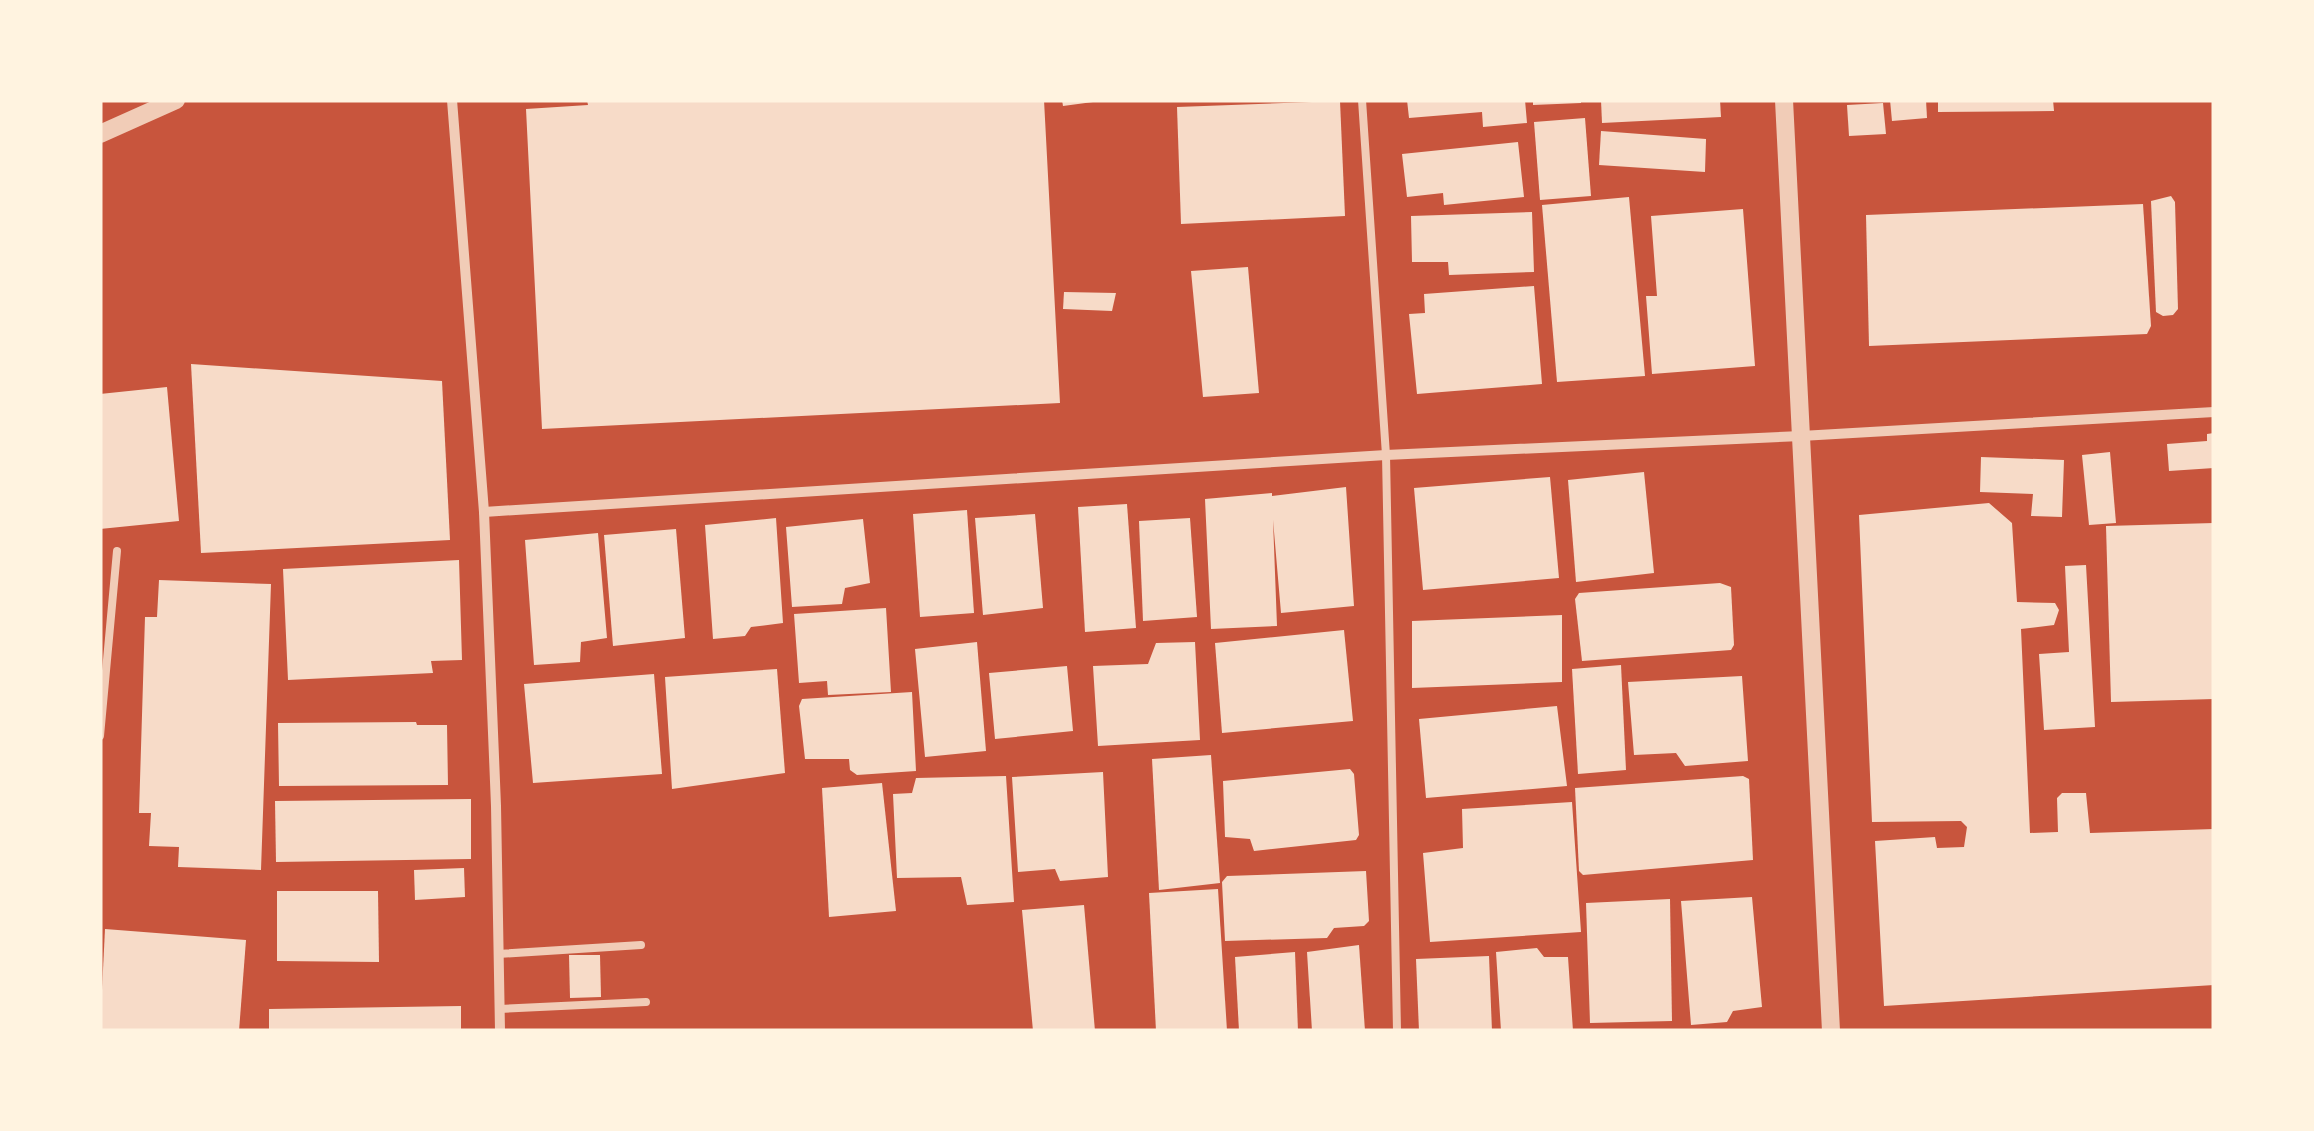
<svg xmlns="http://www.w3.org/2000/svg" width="2314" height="1131" font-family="'IBM Plex Sans',sans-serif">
<rect width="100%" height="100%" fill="#c8553d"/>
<g fill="#f7dbc8">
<polygon points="587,100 1044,100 1060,403 542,429 526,109 588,105"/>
<polygon points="1062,100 1093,100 1093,102 1063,106"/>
<polygon points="1407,100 1525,100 1527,123 1483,127 1482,112 1409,118"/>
<polygon points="1533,100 1581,100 1581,103 1533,105"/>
<polygon points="1601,100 1720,100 1721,117 1602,123"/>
<polygon points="1890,100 1926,100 1927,118 1892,121"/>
<polygon points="1938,100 2053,100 2054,111 1938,112"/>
<polygon points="1340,101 1345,216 1181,224 1177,107"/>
<polygon points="1883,103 1886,134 1849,136 1847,105"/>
<polygon points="1585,118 1591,196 1540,200 1534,122"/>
<polygon points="1601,131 1706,139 1705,172 1599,165"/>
<polygon points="1518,142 1524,197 1444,205 1443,193 1407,197 1402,154"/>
<polygon points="2171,196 2175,202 2178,309 2173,315 2163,316 2156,312 2151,201"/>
<polygon points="1629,197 1645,376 1557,382 1542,205"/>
<polygon points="2143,204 2151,326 2147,334 1869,346 1866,215"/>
<polygon points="1743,209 1755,366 1652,374 1646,296 1657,296 1651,216"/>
<polygon points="1532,212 1534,272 1449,275 1448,262 1412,262 1411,216"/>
<polygon points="1248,267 1259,393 1203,397 1191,271"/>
<polygon points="1534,286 1542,384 1417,394 1409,314 1425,313 1424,294"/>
<polygon points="1064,292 1116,293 1112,311 1063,309"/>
<polygon points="191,364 442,381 450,540 201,553"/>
<polygon points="167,387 179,521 100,529 100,394"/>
<polygon points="2214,433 2214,468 2169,471 2167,444 2207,441 2207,434"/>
<polygon points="2110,452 2116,523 2089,525 2082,455"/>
<polygon points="1981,457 2064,460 2062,517 2031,516 2033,494 1980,492"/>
<polygon points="1644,472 1654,573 1576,582 1568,480"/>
<polygon points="1550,477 1559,578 1423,590 1414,488"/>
<polygon points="1346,487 1354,606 1281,613 1273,520 1277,626 1211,629 1205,499 1272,493 1272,496"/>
<polygon points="1989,503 2012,523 2017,602 2055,603 2059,610 2054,625 2021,629 2030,833 2058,832 2057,798 2062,793 2086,793 2090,833 2214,829 2214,985 1884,1006 1875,841 1935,837 1937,848 1964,847 1967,827 1961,821 1872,822 1859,515"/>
<polygon points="1127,504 1136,628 1085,632 1078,507"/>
<polygon points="967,510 974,613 920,617 913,514"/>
<polygon points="1035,514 1043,608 983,615 975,518"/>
<polygon points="776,518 783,623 751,627 745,636 713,639 705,525"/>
<polygon points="1190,518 1197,617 1143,621 1139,521"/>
<polygon points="863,519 870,583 845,588 842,604 792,607 786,527"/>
<polygon points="2214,523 2214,699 2111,702 2106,526"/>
<polygon points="676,529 685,638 613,646 604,535"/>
<polygon points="598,533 607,638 581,642 580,662 534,665 525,540"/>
<polygon points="459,560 462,660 431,661 433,673 288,680 283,569"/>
<polygon points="2086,565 2095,727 2044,730 2039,654 2069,652 2065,566"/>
<polygon points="159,580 271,584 261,870 178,867 179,847 149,846 151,813 139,813 145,617 157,617"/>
<polygon points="1720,583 1731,587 1734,645 1731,650 1582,661 1575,599 1579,593"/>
<polygon points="886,608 891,692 828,695 827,681 799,683 794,614"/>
<polygon points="1562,615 1562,682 1412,688 1412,621"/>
<polygon points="1344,630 1353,721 1222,733 1215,643"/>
<polygon points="977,642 986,751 925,757 915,649"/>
<polygon points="1195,642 1200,740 1098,746 1093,666 1148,664 1156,643"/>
<polygon points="1621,665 1626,770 1578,774 1572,669"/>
<polygon points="1067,666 1073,731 995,739 989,673"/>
<polygon points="777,669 785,773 672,789 665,677"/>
<polygon points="654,674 662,774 533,783 524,684"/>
<polygon points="1742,676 1748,761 1685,766 1676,753 1634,755 1628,682"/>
<polygon points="912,692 916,771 857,775 850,770 849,759 805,759 799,706 802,699"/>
<polygon points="1557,706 1567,786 1426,798 1419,719"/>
<polygon points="416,722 417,725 447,725 448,785 279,786 278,723"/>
<polygon points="1211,755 1220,883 1159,890 1152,759"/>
<polygon points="1350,769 1354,774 1359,835 1356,840 1254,851 1250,839 1225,837 1223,781"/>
<polygon points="1103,772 1108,877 1060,881 1055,869 1018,872 1012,777"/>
<polygon points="1006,776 1014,902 967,905 961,877 897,878 893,794 912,793 916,778"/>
<polygon points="1743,776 1749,779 1753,860 1583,875 1579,871 1575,788"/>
<polygon points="882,783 896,911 829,917 822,788"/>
<polygon points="471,799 471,859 276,862 275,801"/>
<polygon points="1572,802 1581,932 1430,942 1423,853 1463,848 1462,809"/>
<polygon points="464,868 465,897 415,900 414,870"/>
<polygon points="1366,871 1369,921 1364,926 1334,928 1327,938 1225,941 1222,882 1227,876"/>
<polygon points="1218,889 1227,1031 1156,1031 1149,893"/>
<polygon points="277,891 378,891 379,962 277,961"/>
<polygon points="1752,897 1762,1007 1733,1011 1727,1022 1691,1025 1681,901"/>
<polygon points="1670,899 1672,1021 1590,1023 1586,903"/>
<polygon points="1084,905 1095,1031 1033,1031 1022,910"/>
<polygon points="105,929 246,940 239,1031 100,1031"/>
<polygon points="1359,945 1365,1031 1312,1031 1307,952"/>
<polygon points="1537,948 1544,957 1568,957 1573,1031 1501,1031 1496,952"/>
<polygon points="1295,952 1298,1031 1239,1031 1235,957"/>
<polygon points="569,955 600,955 601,997 570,998"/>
<polygon points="1489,956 1492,1031 1419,1031 1416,959"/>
<polygon points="461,1006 461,1031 269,1031 269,1009"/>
</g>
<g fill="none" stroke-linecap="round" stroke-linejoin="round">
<g stroke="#f1ccb7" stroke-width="8">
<polyline points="1362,100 1386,455 1397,1031"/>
<polyline points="100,736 117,551"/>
<polyline points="498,954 641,945"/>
<polyline points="500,1009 646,1002"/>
</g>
<g stroke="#f1ccb7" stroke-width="10">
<polyline points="452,100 484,512 496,806 500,1031"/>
<polyline points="484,512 1386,455 1801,436 2214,412"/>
</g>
<g stroke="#f1ccb7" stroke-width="18">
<polyline points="1784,100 1831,1031"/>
<polyline points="100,134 176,100"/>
</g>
</g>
<rect width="2314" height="1131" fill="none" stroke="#fff3e0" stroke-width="205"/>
</svg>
